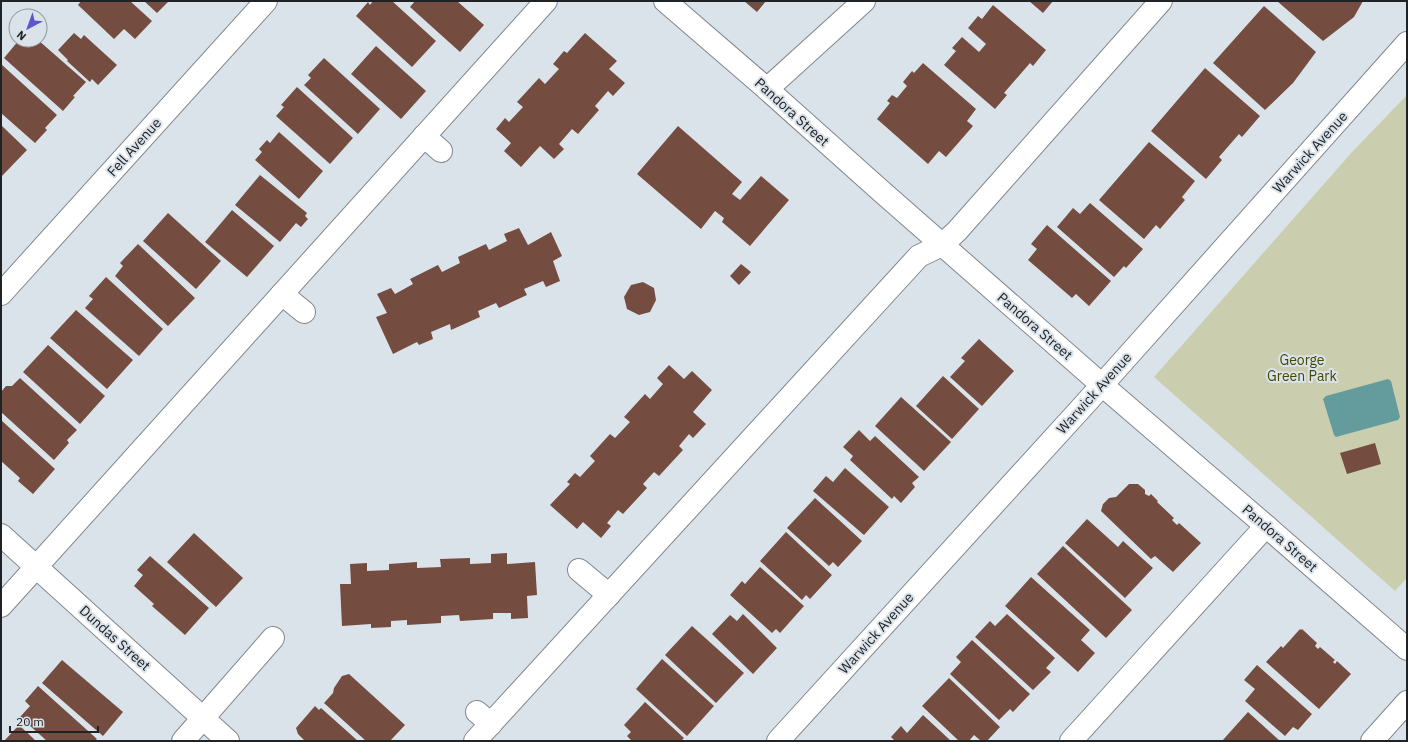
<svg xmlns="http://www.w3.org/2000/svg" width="1408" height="742" font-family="'IBM Plex Sans',sans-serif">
<rect width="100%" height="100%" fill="#dbe3ea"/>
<polygon fill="#caceae" points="1407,95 1407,578 1395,591 1154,377 1353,151"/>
<polygon fill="#649b9c" points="1388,379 1391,381 1400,417 1398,420 1336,437 1334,435 1323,399 1326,396"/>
<g fill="#744d40">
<polygon points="81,1 130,1 152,21 135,39 124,29 114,39 78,5"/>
<polygon points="144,1 169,1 157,13"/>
<polygon points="373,1 392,1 436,41 412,67 356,16 368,2 370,5"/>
<polygon points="415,1 457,1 484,25 460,52 410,7"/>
<polygon points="744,1 766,1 757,12"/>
<polygon points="1029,1 1053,1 1043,13"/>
<polygon points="1277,1 1363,1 1354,17 1323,41"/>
<polygon points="993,5 1046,50 1033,66 1030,63 1004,93 1007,95 995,109 944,65 956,51 952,48 962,37 979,52 986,44 968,28 978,16 982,19"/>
<polygon points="1264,6 1316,52 1293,83 1265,110 1213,63"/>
<polygon points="74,33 81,39 84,35 117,65 98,85 92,79 90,82 67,61 68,60 58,50"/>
<polygon points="585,33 617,61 609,69 625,83 613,96 608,91 595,106 599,110 578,134 572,129 559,144 564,149 554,159 540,146 521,167 504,151 511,143 496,129 505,118 509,122 523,107 517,102 539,78 545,84 559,69 553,64 564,51 567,53"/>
<polygon points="19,40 22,41 23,40 38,40 86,82 73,96 75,97 63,111 4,58"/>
<polygon points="376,46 426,91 401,119 351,74"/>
<polygon points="324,58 380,109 358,134 304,85 311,78 308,75"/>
<polygon points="923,63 976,109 967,121 973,126 946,157 939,151 928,164 877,119 890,103 887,101 892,95 897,98 907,86 903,82 912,71 914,73"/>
<polygon points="1,64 57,115 45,128 47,130 35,143 1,113"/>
<polygon points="1205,68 1260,116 1242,137 1239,134 1219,157 1222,160 1206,179 1151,131"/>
<polygon points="297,87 353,138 330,164 276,116 284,107 281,105"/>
<polygon points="1,125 27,150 1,177"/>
<polygon points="678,126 742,182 732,194 740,200 761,176 789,200 750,246 722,222 724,218 715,211 701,229 637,174"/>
<polygon points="279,132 323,171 299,199 255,160 262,152 259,149 267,140 270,143"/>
<polygon points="1149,142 1195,181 1182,197 1185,200 1160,229 1156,225 1144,239 1099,200"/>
<polygon points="260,175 307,213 305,216 308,219 301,227 296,223 280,242 235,205"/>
<polygon points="1090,203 1143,249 1126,268 1124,266 1114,277 1057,227 1073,208 1080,214"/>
<polygon points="232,210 274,246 247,277 205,242"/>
<polygon points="168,213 221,261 196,289 143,241"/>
<polygon points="1047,225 1111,281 1089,306 1076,294 1072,298 1028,260 1037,249 1031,244"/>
<polygon points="519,228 528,245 551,232 562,256 553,261 560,281 546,287 543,281 524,289 527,295 499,308 496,303 478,311 480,317 451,330 450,324 431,332 433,339 419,345 417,342 393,354 376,317 387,313 377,294 391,288 395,294 413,284 410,279 438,265 442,272 460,263 458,257 486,244 489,250 507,241 504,234"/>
<polygon points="138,244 195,298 168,326 115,276 123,266 120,263"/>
<polygon points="741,264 751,272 739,285 730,276"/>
<polygon points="106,277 163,329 139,356 85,308 93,299 89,296"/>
<polygon points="643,282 654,288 656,300 650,312 639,315 627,309 624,297 631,285"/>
<polygon points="76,310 133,360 107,389 50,338"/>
<polygon points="979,339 1014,371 982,406 950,377 965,361 961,358"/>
<polygon points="48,345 105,396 80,424 23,372"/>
<polygon points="669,365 684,379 692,371 712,390 693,412 706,424 693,438 689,434 679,446 683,450 659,476 654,472 643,484 647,488 623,514 618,510 607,523 611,526 601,538 583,522 577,529 550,505 570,484 567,482 575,473 580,477 595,461 590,456 610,434 615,438 630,422 624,417 645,394 650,399 663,384 657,378"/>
<polygon points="943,376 979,409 952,439 916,406"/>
<polygon points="20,378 77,430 67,440 69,443 54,460 1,412 1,392 6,386 12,386"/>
<polygon points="901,397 951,442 924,471 875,426"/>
<polygon points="1,420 55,469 33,494 18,481 20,478 1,461"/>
<polygon points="859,430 870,441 875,436 919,477 912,483 915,487 901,503 894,496 892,499 850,460 853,456 843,447"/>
<polygon points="1375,443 1381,464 1347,474 1340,453"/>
<polygon points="845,468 889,507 864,535 813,491 826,476 833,482"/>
<polygon points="1129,484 1138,484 1145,490 1145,494 1149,496 1151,494 1158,501 1157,502 1174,518 1172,520 1177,525 1179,523 1201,543 1173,572 1155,556 1151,559 1101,511 1103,504 1109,498 1116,497"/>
<polygon points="815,498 862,541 838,567 833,562 829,566 787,528"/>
<polygon points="1087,519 1118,547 1123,541 1153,568 1125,598 1065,543"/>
<polygon points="786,532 832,575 810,599 806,595 802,600 760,561"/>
<polygon points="194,533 243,578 216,607 167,562"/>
<polygon points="1063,546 1132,610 1106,638 1037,574"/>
<polygon points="507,553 507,564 535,562 537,595 527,596 528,618 511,619 511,613 493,613 493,619 460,621 459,615 441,616 441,623 407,625 407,620 391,621 391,627 371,628 371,624 342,626 340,584 351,584 350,564 367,563 367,571 389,570 389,564 417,562 417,568 441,567 440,559 470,558 470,564 491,563 491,554"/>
<polygon points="150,556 209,608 185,635 152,606 154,604 134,586 143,575 137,570"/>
<polygon points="760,567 804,606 780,633 776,629 772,633 730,595 742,581 745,584"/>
<polygon points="1031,577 1090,630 1081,640 1095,653 1078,672 1005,606"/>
<polygon points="743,614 777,648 753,674 712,634 730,615 737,621"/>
<polygon points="1007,614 1055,658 1046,668 1051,672 1033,690 975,637 990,621 995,626"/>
<polygon points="692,626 744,673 716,703 665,655"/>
<polygon points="1300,629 1301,630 1302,629 1317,643 1315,646 1318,649 1320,647 1335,660 1333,662 1335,664 1337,661 1351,674 1319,709 1266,662 1281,646 1283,648"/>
<polygon points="972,640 1030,694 1013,712 1010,709 999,720 950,674 961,662 956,657"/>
<polygon points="662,659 714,706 687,736 636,689"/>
<polygon points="62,660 123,712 103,736 42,683"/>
<polygon points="1257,665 1312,714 1298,730 1293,727 1285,736 1245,701 1255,689 1244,680"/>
<polygon points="349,674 405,725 390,741 366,741 324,703 333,693 334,688 342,676"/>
<polygon points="949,678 1000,727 987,741 981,741 974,735 969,741 959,741 922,706"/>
<polygon points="38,686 97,739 95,741 47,741 20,717 30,706 25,701"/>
<polygon points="645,702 684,738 681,741 632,741 627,736 631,732 624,725"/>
<polygon points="315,706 319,710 321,708 358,741 305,741 298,734 296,728"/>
<polygon points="1248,712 1280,741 1222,741"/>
<polygon points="923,715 951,741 895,741 891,737 901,726 907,733"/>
<polygon points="19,725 36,741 4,741"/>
</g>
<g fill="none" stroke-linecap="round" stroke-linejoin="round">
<g stroke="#80878e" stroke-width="24">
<g id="minor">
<polyline points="665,1 767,89 881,191 1102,385 1266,526 1407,649"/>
<polyline points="767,89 864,1"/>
<polyline points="424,136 441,151"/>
<polyline points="1,294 266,1"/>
<polyline points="282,294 304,312"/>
<polyline points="1,535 228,741"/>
<polyline points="579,570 609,595"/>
<polyline points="1,606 546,1"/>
<polyline points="477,712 491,724"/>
<polyline points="183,741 273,638"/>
<polyline points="475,741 919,256 942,245 957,231 1161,1"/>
<polyline points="778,741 1085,404 1407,43"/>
<polyline points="1071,741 1266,526"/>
<polyline points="1372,741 1407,702"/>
</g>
</g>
<use href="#minor" stroke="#fff" stroke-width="22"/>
</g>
<g text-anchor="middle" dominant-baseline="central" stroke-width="4" stroke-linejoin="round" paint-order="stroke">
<g font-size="14" fill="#202326" stroke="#dbe3ea">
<text transform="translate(792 112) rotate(42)">Pandora Street</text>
<text transform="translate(134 147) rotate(-48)">Fell Avenue</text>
<text transform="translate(1310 152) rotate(-48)">Warwick Avenue</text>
<text transform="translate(1035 326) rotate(41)">Pandora Street</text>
<text transform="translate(1094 393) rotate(-48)">Warwick Avenue</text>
<text transform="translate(1280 538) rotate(41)">Pandora Street</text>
<text transform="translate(876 633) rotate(-48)">Warwick Avenue</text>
<text transform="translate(115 638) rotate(42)">Dundas Street</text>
</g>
<g font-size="14" fill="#434800" stroke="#dbe3ea">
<text x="1302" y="360">George<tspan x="1302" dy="16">Green Park</tspan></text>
</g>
</g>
<rect width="1408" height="742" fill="none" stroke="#202326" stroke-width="4"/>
<g transform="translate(28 28) rotate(221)"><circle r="19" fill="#dbe3ea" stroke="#90969c"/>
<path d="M0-3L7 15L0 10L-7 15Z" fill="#5f55ce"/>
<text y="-6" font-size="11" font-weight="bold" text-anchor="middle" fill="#202326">N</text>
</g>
<path d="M10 726v6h88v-6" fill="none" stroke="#202326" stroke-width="2"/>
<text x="16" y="726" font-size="12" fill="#202326" stroke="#dbe3ea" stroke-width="3" paint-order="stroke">20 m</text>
</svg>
